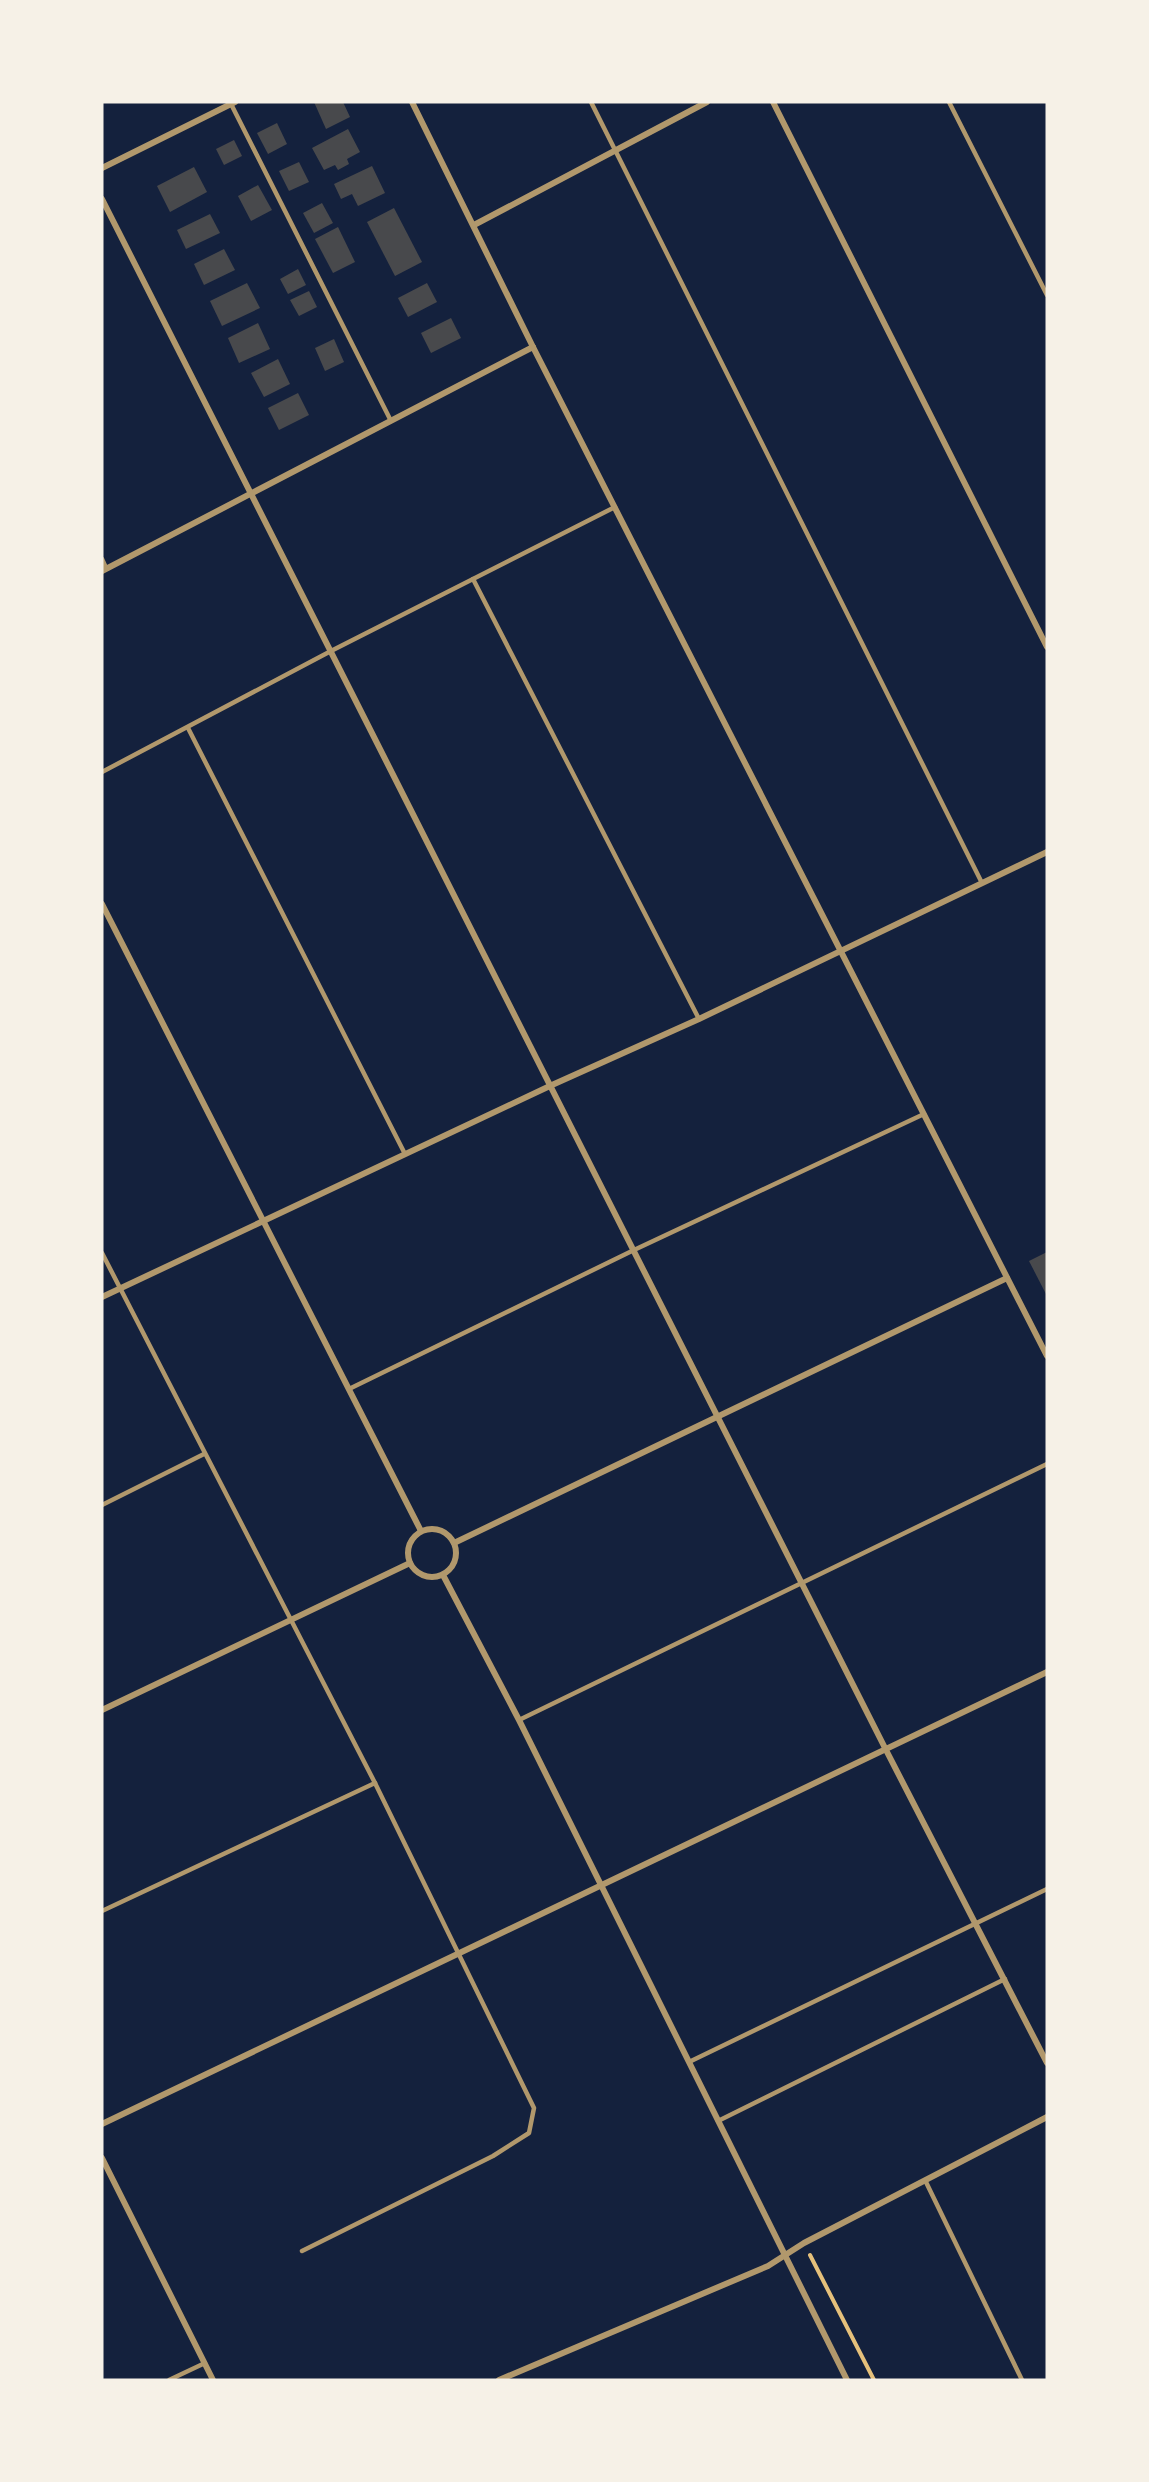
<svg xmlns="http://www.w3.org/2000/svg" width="1149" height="2482" font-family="Cabin,sans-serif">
<rect width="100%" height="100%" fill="#14213d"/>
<g fill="#48494c">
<polygon points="314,102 343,102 350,117 326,129"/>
<polygon points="277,123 287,144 268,154 257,133"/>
<polygon points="348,129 360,152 347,159 349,164 338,170 335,165 324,170 312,148"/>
<polygon points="234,140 242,156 224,165 216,149"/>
<polygon points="299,162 309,182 289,191 279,171"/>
<polygon points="372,166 385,193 358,206 352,194 341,199 334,184"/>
<polygon points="194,167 207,192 170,212 157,186"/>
<polygon points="258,185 272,210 251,221 238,196"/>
<polygon points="322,203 333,223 314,233 303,213"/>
<polygon points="394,208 422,262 395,276 367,222"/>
<polygon points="210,214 220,233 186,249 177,230"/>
<polygon points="338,227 355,262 333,273 315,239"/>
<polygon points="224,249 235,270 204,285 194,264"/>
<polygon points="298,269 306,285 288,294 280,279"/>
<polygon points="247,283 260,308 222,326 210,301"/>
<polygon points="427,283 437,302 408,317 398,298"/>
<polygon points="309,291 317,307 299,316 290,300"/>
<polygon points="451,318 461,338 431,353 421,333"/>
<polygon points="258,323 270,349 239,363 228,338"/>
<polygon points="334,339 344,362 325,371 315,348"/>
<polygon points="278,359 290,384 264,397 251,373"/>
<polygon points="298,393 309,415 279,430 268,408"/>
<polygon points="1047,1252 1047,1296 1029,1261"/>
</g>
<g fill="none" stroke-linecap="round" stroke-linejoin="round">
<polyline stroke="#e5c07b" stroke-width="4" points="810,2255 874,2380"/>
<g stroke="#b1986c" stroke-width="4.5">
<polyline points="591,102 982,883"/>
<polyline points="949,102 1047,295"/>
<polyline points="231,104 391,421"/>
<polyline points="102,559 106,568"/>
<polyline points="473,579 699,1019"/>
<polyline points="188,728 405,1154"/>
<polyline points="102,772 331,651 615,507"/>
<polyline points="102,1253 375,1783 534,2108 529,2133 493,2156 302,2251"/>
<polyline points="349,1389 634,1250 924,1114"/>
<polyline points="102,1505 204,1454"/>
<polyline points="519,1720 1047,1464"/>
<polyline points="102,1911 375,1783"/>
<polyline points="689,2062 1047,1889"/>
<polyline points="718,2121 1005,1979"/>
<polyline points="925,2180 1022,2380"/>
<polyline points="169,2380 205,2363"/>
</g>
<g stroke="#b1986c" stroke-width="6">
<polyline points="412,102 533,347 1047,1356"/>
<polyline points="773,102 1047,647"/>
<polyline points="102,168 235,102"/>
<polyline points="102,199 885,1748 1047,2063"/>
<polyline points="474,225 707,102"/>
<polyline points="102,571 533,347"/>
<polyline points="102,904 421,1531"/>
<polyline points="102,1297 552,1085 699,1019 1047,852"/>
<circle cx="432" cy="1553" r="24"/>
<polyline points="454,1543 1007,1278"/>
<polyline points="443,1575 519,1720 847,2380"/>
<polyline points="102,1710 410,1563"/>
<polyline points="102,2124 1047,1672"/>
<polyline points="102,2158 213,2380"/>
<polyline points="499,2380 768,2266 804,2243 1047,2117"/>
</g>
</g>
<rect width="1149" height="2482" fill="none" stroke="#f6f1e7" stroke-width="207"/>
</svg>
